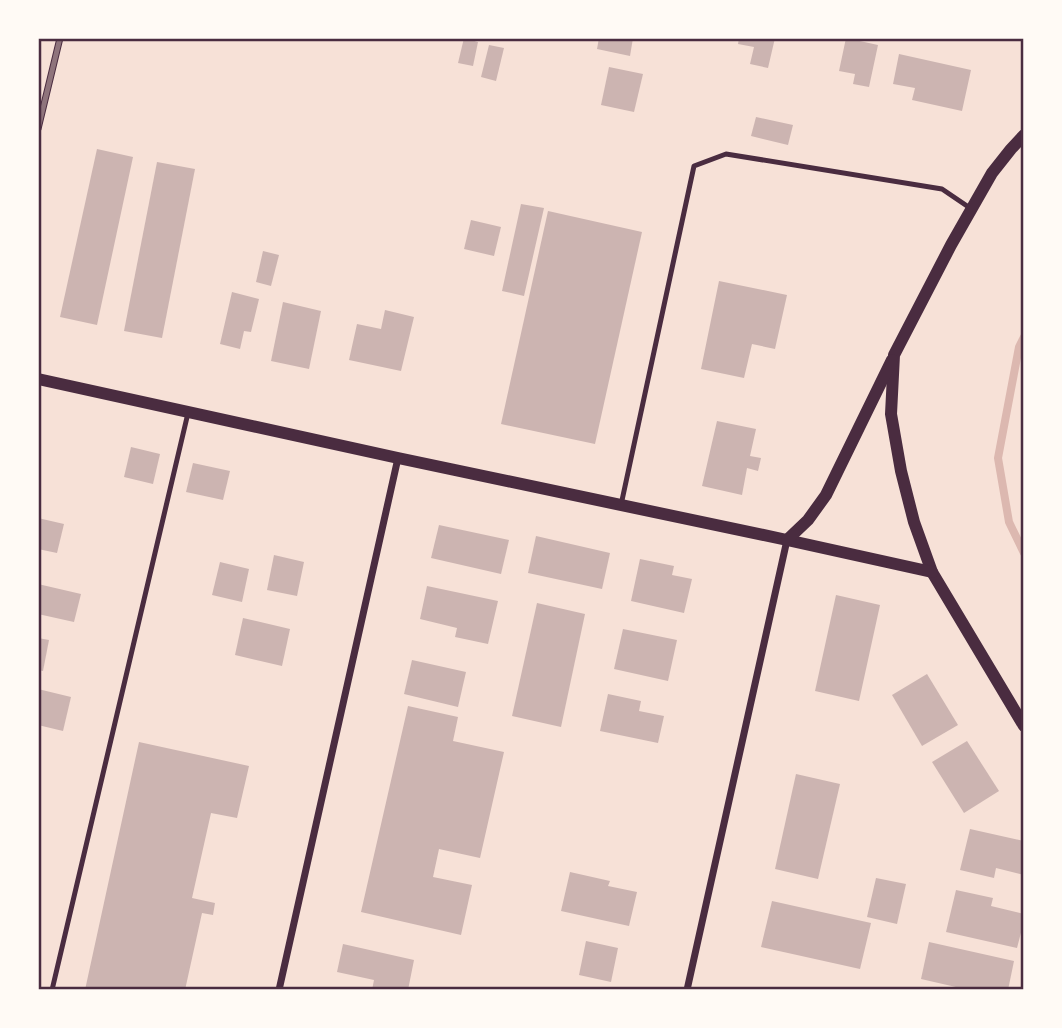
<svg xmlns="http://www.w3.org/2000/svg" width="1062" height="1028" font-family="'Asap Condensed',sans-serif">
<rect width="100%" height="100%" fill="#f7e1d7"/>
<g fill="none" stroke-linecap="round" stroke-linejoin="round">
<polyline stroke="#dcb8b0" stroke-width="8" points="1024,337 1019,347 998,458 1009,522 1024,553"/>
</g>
<g fill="#ccb4b1">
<polygon points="464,38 478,42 473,66 458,63"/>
<polygon points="599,38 633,38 630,56 597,49"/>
<polygon points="739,38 775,38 768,68 750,64 754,47 738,44"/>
<polygon points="846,38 878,45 869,87 853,84 855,74 839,71"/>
<polygon points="489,45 504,48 496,81 481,77"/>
<polygon points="899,54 971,70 962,111 912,100 915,88 893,84"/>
<polygon points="609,67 643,74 634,112 601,105"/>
<polygon points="756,117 793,125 788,145 751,136"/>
<polygon points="97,149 133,157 97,325 60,317"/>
<polygon points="157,162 195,169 162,338 124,331"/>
<polygon points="521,204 544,208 524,296 502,291"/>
<polygon points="548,211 642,232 595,444 501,424"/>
<polygon points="471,220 501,227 494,256 464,249"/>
<polygon points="263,251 279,255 271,286 256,282"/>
<polygon points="719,281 787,295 775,349 752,344 744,378 701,369"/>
<polygon points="232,292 259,299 251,332 244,331 240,349 220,344"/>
<polygon points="283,302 321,311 309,369 271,361"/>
<polygon points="385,310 414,317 401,371 349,360 357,324 381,329"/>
<polygon points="717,421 756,429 750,456 761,458 758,471 747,468 742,495 702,486"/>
<polygon points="131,447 160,454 153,484 124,477"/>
<polygon points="193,463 230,471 223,500 186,492"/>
<polygon points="38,518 64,524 57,553 38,549"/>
<polygon points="439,525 509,540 501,574 431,558"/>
<polygon points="536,536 610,553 602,589 528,573"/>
<polygon points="274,555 304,562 297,596 267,590"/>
<polygon points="640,559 674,566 672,575 692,579 684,613 631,601"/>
<polygon points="220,562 249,569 242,602 212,595"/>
<polygon points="38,584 81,594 74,622 38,614"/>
<polygon points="427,586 498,601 488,644 455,637 457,628 420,619"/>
<polygon points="836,595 880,605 859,701 815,691"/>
<polygon points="537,603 585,614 561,727 512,716"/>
<polygon points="243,618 290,629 282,666 235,655"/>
<polygon points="623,629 677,640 668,681 614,669"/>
<polygon points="38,638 49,640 43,671 38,670"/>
<polygon points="412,660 466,672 458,707 404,694"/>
<polygon points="927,674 958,725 922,746 892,695"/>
<polygon points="38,689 71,697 63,731 38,725"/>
<polygon points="608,694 641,701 639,711 664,716 658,743 600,731"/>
<polygon points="408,706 458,717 453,741 504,752 480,858 439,849 433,877 472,885 461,935 361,912"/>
<polygon points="967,741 999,791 964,813 932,762"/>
<polygon points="139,742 249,766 237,818 211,813 192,898 215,903 213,915 202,913 185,990 85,990"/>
<polygon points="796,774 840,784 818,879 775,869"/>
<polygon points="970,829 1024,841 1024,875 996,868 994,878 960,870"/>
<polygon points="570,872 610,881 608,886 637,892 629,926 561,911"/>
<polygon points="876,878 906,884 897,924 867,917"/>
<polygon points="956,890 993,898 991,906 1024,914 1024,921 1017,948 946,932"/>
<polygon points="772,901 871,923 860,969 761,947"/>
<polygon points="586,941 618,948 611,982 579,975"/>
<polygon points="929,942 1014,961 1008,990 969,990 921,979"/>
<polygon points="343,944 414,960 408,990 372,990 374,980 337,972"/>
</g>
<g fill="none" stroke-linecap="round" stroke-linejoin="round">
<g stroke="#4a2c40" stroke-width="5">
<polyline points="621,505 694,166 726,154 942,189 970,208"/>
<polyline points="52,990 188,413"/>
</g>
<g stroke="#4a2c40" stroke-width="7">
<polyline points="38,129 60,38"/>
<polyline points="279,990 398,458"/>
<polyline points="687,990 787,540"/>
</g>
<g stroke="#4a2c40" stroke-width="12">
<polyline points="1024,135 1011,149 992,173 951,245 894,355 891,414 901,471 914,522 932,572 1024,726"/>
<polyline points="38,379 398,458 787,540 932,572"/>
<polyline points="787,540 808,520 826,495 892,360"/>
</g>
<polyline stroke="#8f747c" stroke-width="5" points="38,129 60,38"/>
</g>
<rect width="1062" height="1028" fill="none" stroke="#fffaf5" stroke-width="80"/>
<rect x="40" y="40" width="982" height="948" fill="none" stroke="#4a2c40" stroke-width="2.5"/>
</svg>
